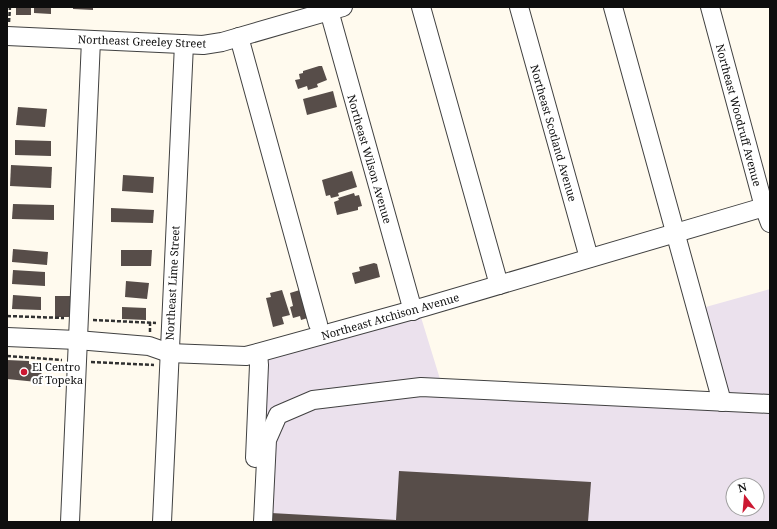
<svg xmlns="http://www.w3.org/2000/svg" width="777" height="529" font-family="'Noto Serif',serif">
<rect width="100%" height="100%" fill="#fffaee"/>
<path fill="#ebe1ed" fill-rule="evenodd" d="M770 289V522H255L264 360 420 314 440 379 717 395 695 310ZM733 485H757V509H733Z"/>
<g fill="#574d49">
<rect x="16" y="7" width="15" height="8"/>
<polygon points="34,7 51,7 51,14 34,13"/>
<polygon points="73,7 93,7 93,10 73,9"/>
<polygon points="319,66 322,66 327,80 317,84 318,87 308,90 307,86 298,89 295,80 300,79 299,74 303,73 303,71"/>
<polygon points="333,91 337,107 307,115 303,99"/>
<polygon points="18,107 47,109 45,127 16,125"/>
<polygon points="15,140 51,141 51,156 15,155"/>
<polygon points="11,165 52,167 51,188 10,186"/>
<polygon points="352,171 357,187 338,193 339,196 331,198 330,195 326,196 322,180"/>
<polygon points="123,175 154,177 153,193 122,191"/>
<polygon points="354,193 355,196 359,195 362,206 358,207 358,210 337,215 334,202 339,200 338,198"/>
<polygon points="13,204 54,205 54,220 12,219"/>
<polygon points="111,208 154,210 153,223 111,222"/>
<polygon points="13,249 48,252 47,265 12,262"/>
<polygon points="121,250 152,250 151,266 121,266"/>
<polygon points="374,263 377,264 380,277 355,284 352,273 360,271 359,267"/>
<polygon points="13,270 45,272 45,286 12,284"/>
<polygon points="126,281 149,283 147,299 125,297"/>
<polygon points="303,289 311,317 301,320 300,316 293,318 290,307 293,306 290,293"/>
<polygon points="282,290 290,315 282,317 284,324 273,327 266,298 271,297 270,293"/>
<polygon points="13,295 41,297 41,310 12,309"/>
<polygon points="55,296 76,296 75,317 55,317"/>
<polygon points="122,307 146,308 146,320 122,319"/>
<polygon points="7,360 29,361 29,364 42,364 41,381 37,380 37,382 7,379"/>
<polygon points="399,471 591,482 588,522 271,522 271,513 396,520"/>
</g>
<g fill="none" stroke-linecap="round" stroke-linejoin="round">
<g stroke="#414141" stroke-width="20">
<g id="minor">
<polyline points="328,7 413,311"/>
<polyline points="421,7 499,285"/>
<polyline points="519,7 589,258"/>
<polyline points="613,7 722,402"/>
<polyline points="710,7 764,207 770,223"/>
<polyline points="7,36 203,45 222,42 343,7"/>
<polyline points="239,37 318,324"/>
<polyline points="7,337 77,340 149,346 169,353 246,356 424,307 764,207"/>
<polyline points="255,458 259,365 258,353"/>
<polyline points="70,522 91,40"/>
<polyline points="162,522 184,44"/>
<polyline points="263,522 267,440 278,415 313,400 421,387 770,404"/>
</g>
</g>
<g stroke="#303030" stroke-width="2.5" stroke-dasharray="4 2" stroke-linecap="butt">
<polyline points="9,22 10,7"/>
<polyline points="7,316 64,318"/>
<polyline points="93,320 156,323"/>
<polyline points="150,332 150,322"/>
<polyline points="7,356 62,360"/>
<polyline points="91,362 154,365"/>
</g>
<use href="#minor" stroke="#fff" stroke-width="18"/>
</g>
<circle fill="#cc1832" stroke="#fff" stroke-width="1.5" cx="24" cy="372" r="4"/>
<g text-anchor="middle" dominant-baseline="central" stroke-width="4" stroke-linejoin="round" paint-order="stroke">
<g font-size="11" fill="#0e0e0e" stroke="#fff">
<text transform="translate(142 41) rotate(2)">Northeast Greeley Street</text>
<text transform="translate(739 115) rotate(75)">Northeast Woodruff Avenue</text>
<text transform="translate(554 133) rotate(74)">Northeast Scotland Avenue</text>
<text transform="translate(370 159) rotate(74)">Northeast Wilson Avenue</text>
<text transform="translate(172 283) rotate(-87)">Northeast Lime Street</text>
<text transform="translate(390 316) rotate(-16)">Northeast Atchison Avenue</text>
</g>
<g font-size="11" fill="#0e0e0e" stroke="#fff" text-anchor="start">
<text x="32" y="366">El Centro<tspan x="32" dy="13">of Topeka</tspan></text>
</g>
</g>
<rect width="777" height="529" fill="none" stroke="#0e0e0e" stroke-width="16"/>
<g transform="translate(745 497) rotate(344)"><circle r="19" fill="#ffffff" stroke="#9f9f9f"/>
<path d="M0-3L7 15L0 10L-7 15Z" fill="#cc1832"/>
<text y="-6" font-size="11" font-weight="bold" text-anchor="middle" fill="#0e0e0e">N</text>
</g>
</svg>
